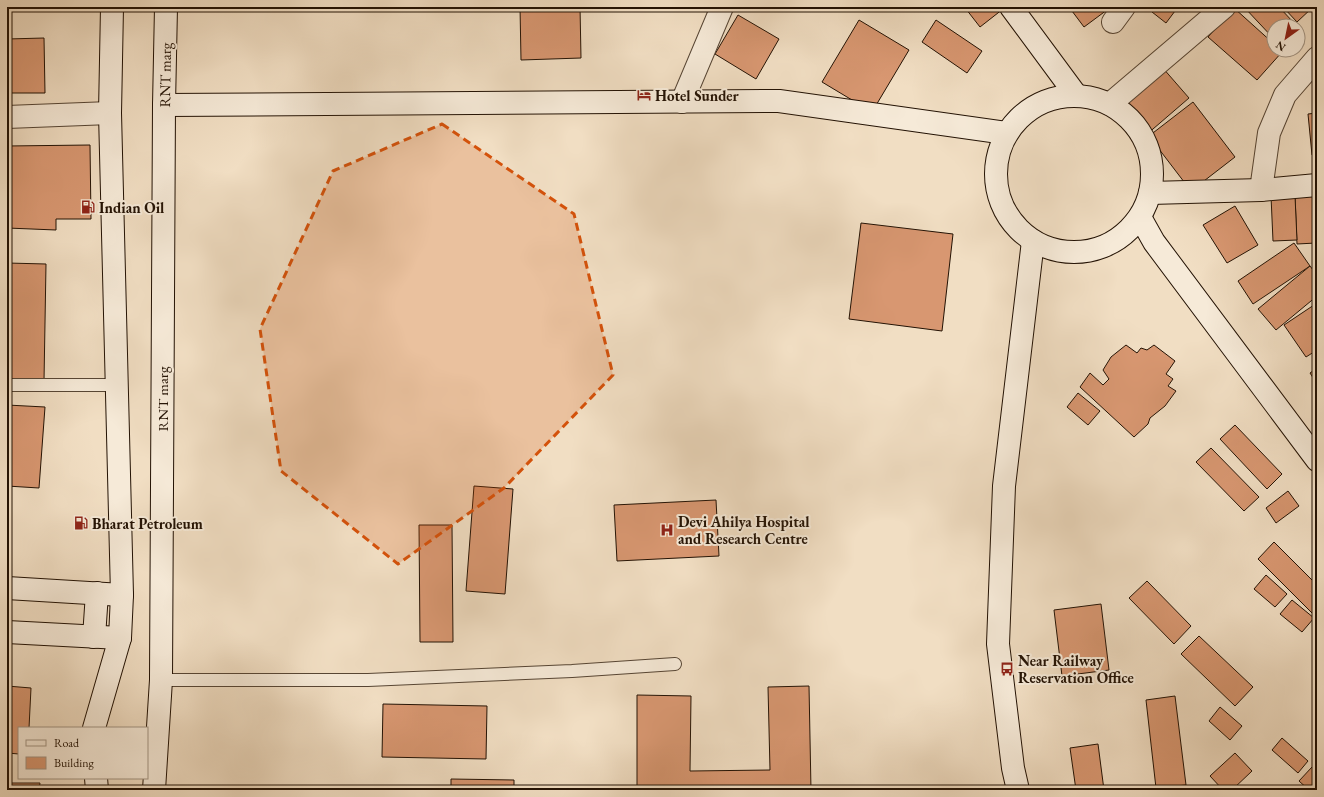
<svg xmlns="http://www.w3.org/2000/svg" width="1324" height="797" font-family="'EB Garamond',serif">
<rect width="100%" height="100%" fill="#f1dec3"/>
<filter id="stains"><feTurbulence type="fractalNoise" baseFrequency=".005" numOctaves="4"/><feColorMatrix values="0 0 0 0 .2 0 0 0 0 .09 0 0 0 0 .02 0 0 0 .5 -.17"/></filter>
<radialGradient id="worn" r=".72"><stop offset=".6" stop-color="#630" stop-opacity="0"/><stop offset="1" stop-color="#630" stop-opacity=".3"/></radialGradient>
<g fill="#d89771" stroke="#231204">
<polygon points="475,7 506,7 475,8"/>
<polygon points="520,7 580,7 581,58 521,60"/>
<polygon points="968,7 1001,7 1003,9 980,27 966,9"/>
<polygon points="1069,7 1111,7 1084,27"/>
<polygon points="1155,7 1178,7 1166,23 1152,12"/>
<polygon points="1244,7 1279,7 1294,23 1290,26 1274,26 1274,39"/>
<polygon points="1283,7 1313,7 1297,22"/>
<polygon points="1234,8 1274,44 1274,50 1280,50 1282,52 1257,80 1208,37"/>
<polygon points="738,15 779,39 756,79 715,54"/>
<polygon points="859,20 909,50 872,112 822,82"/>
<polygon points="936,20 982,51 967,73 922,42"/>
<polygon points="44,38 45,93 7,93 7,39"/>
<polygon points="1162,67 1189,98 1146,135 1120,103"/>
<polygon points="1193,102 1235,157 1191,191 1149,136"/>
<polygon points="1317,113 1317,155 1312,155 1308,114"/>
<polygon points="90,145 91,219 56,219 56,230 7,228 7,146"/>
<polygon points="1313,195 1317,195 1317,243 1316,243"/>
<polygon points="1313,195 1316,243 1297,244 1295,196"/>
<polygon points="1271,196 1295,196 1297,240 1273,241"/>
<polygon points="1235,206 1258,245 1227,263 1203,225"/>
<polygon points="861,223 953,234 942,331 849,319"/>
<polygon points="1294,243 1310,266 1253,304 1238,281"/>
<polygon points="7,263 46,264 44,381 7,381"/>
<polygon points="1310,266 1317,275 1317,296 1276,330 1258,309"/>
<polygon points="1317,303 1317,350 1306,357 1284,325"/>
<polygon points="1126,345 1137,353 1141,348 1147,350 1154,345 1175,361 1166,374 1173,379 1168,386 1176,391 1165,406 1150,418 1148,424 1134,437 1080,387 1090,373 1103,385 1109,379 1103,370 1111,357"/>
<polygon points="1317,368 1317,384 1310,373"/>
<polygon points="1078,393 1100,411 1088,425 1067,407"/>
<polygon points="7,405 45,407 39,488 7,486"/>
<polygon points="1235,425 1282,474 1267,489 1220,439"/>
<polygon points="1211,448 1259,497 1244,511 1196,462"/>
<polygon points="474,486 513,489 505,594 466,591"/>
<polygon points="1288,491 1299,506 1276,523 1266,508"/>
<polygon points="716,500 719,556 617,561 614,505"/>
<polygon points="419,525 452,525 453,642 420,642"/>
<polygon points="1274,542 1317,585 1317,618 1258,559"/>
<polygon points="1266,575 1287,594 1275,607 1254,589"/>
<polygon points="1147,581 1191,626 1174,644 1129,598"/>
<polygon points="1292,600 1314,618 1302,632 1280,614"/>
<polygon points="1101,604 1109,670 1062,676 1054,610"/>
<polygon points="1199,636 1253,687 1235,706 1181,654"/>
<polygon points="7,686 31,688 29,728 19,728 19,754 7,753"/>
<polygon points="809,686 811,790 637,790 637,695 691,696 690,771 770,770 768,687"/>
<polygon points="1175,696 1186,785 1156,788 1146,700"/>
<polygon points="383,704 487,706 486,759 382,757"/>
<polygon points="1220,707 1242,726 1230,740 1209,721"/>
<polygon points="1282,738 1308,761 1298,773 1272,750"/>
<polygon points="1098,744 1104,790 1076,790 1070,748"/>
<polygon points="1235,753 1252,771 1232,790 1223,790 1210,776"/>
<polygon points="1312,767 1317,772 1317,790 1309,790 1299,781"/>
<polygon points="451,779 514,780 514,790 451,790"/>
<polygon points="7,783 40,783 39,790 7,790"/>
</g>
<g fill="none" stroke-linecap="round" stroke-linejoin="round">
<g stroke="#564534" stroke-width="14">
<g id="lane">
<polyline points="7,385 117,385"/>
<polyline points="161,680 368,680 572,671 675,664"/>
</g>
</g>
<g stroke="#564534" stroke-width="24">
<g id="street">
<polyline points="1113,22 1124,7"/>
<polyline points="682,102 722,7"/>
<polyline points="1110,104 1224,7"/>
<polyline points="7,117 110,113"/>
<polyline points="1261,190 1269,133 1285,95 1317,58"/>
</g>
</g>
<g stroke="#231204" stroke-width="24">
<g id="secondary">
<polyline points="1011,7 1076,95"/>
<circle cx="1074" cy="174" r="78"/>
<polyline points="164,105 779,101 1006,133"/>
<polyline points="1150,193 1261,190 1317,185"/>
<polyline points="1140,217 1154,242 1317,460"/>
<polyline points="7,588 122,595"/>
<polyline points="7,632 120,638"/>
<polyline points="94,637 97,593"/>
<polyline points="94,728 120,638 122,595 110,113 112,7"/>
<polyline points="96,778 97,790"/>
<polyline points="154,790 161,680 164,105 166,7"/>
<polyline points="1018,790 1013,768 998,644 1004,486 1033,241"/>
</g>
</g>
<use href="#lane" stroke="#f6ead8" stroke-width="12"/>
<use href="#street" stroke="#f6ead8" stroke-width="22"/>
<use href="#secondary" stroke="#f6ead8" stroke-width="22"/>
</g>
<path fill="#d4520b" fill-opacity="0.2" stroke="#d4520b" stroke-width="3" stroke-dasharray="8 5" stroke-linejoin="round" d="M442 124 574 214 613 375 504 488 398 564 281 471 260 329 333 171Z"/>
<defs>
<g id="hotel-bare" transform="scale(1.08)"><path d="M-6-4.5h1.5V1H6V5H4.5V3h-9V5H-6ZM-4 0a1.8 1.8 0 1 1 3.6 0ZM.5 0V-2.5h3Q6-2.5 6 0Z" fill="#8f2418" stroke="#f6ead8" stroke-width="2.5" paint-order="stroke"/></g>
<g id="fuel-bare" transform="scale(1.08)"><path d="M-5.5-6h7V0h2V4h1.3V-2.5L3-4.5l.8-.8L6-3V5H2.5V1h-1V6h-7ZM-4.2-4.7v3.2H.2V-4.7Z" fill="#8f2418" stroke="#f6ead8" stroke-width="2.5" paint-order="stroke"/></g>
<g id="hospital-bare" transform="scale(1.08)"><path d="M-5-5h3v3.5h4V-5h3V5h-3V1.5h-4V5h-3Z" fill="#8f2418" stroke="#f6ead8" stroke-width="2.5" paint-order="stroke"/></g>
<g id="bus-bare" transform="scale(1.08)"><path d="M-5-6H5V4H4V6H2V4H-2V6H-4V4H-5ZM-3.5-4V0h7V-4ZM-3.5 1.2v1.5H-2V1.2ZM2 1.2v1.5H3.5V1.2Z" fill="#8f2418" stroke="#f6ead8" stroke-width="2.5" paint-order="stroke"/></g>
</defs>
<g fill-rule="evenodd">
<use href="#hotel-bare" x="644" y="95"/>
<use href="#fuel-bare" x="88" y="207"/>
<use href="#fuel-bare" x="81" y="523"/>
<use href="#hospital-bare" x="667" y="530"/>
<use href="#bus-bare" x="1007" y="669"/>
</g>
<g text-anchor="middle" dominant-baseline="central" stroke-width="4" stroke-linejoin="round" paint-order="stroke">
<g font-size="15" fill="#231204" stroke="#f6ead8">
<text transform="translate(165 75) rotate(-89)">RNT marg</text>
<text transform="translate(162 399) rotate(-90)">RNT marg</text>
</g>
<g font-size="15" font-weight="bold" fill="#231204" stroke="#f6ead8" text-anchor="start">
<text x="655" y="95">Hotel Sunder</text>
<text x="99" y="207">Indian Oil</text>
<text x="678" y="521">Devi Ahilya Hospital<tspan x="678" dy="17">and Research Centre</tspan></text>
<text x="92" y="523">Bharat Petroleum</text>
<text x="1018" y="660">Near Railway<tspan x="1018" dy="17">Reservation Office</tspan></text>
</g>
</g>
<rect width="1324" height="797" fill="none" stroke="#f1dec3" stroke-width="24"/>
<rect x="8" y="8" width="1308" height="781" fill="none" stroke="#231204" stroke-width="2"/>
<rect x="12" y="12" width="1300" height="773" fill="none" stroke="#231204"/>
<rect x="18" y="727" width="130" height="52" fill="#f6ead8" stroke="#a29483"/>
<rect x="26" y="740" width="20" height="6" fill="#f6ead8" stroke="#a29483"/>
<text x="54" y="747" font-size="12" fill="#231204">Road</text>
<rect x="26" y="757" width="20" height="12" fill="#d89771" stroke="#a29483"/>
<text x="54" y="767" font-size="12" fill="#231204">Building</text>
<g transform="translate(1286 38) rotate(213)"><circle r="19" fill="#f6ead8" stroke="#a29483"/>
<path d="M0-3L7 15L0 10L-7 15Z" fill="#8f2418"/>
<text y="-6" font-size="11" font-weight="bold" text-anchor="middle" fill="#231204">N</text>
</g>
<rect width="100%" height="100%" filter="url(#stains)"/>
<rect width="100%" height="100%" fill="url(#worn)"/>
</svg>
